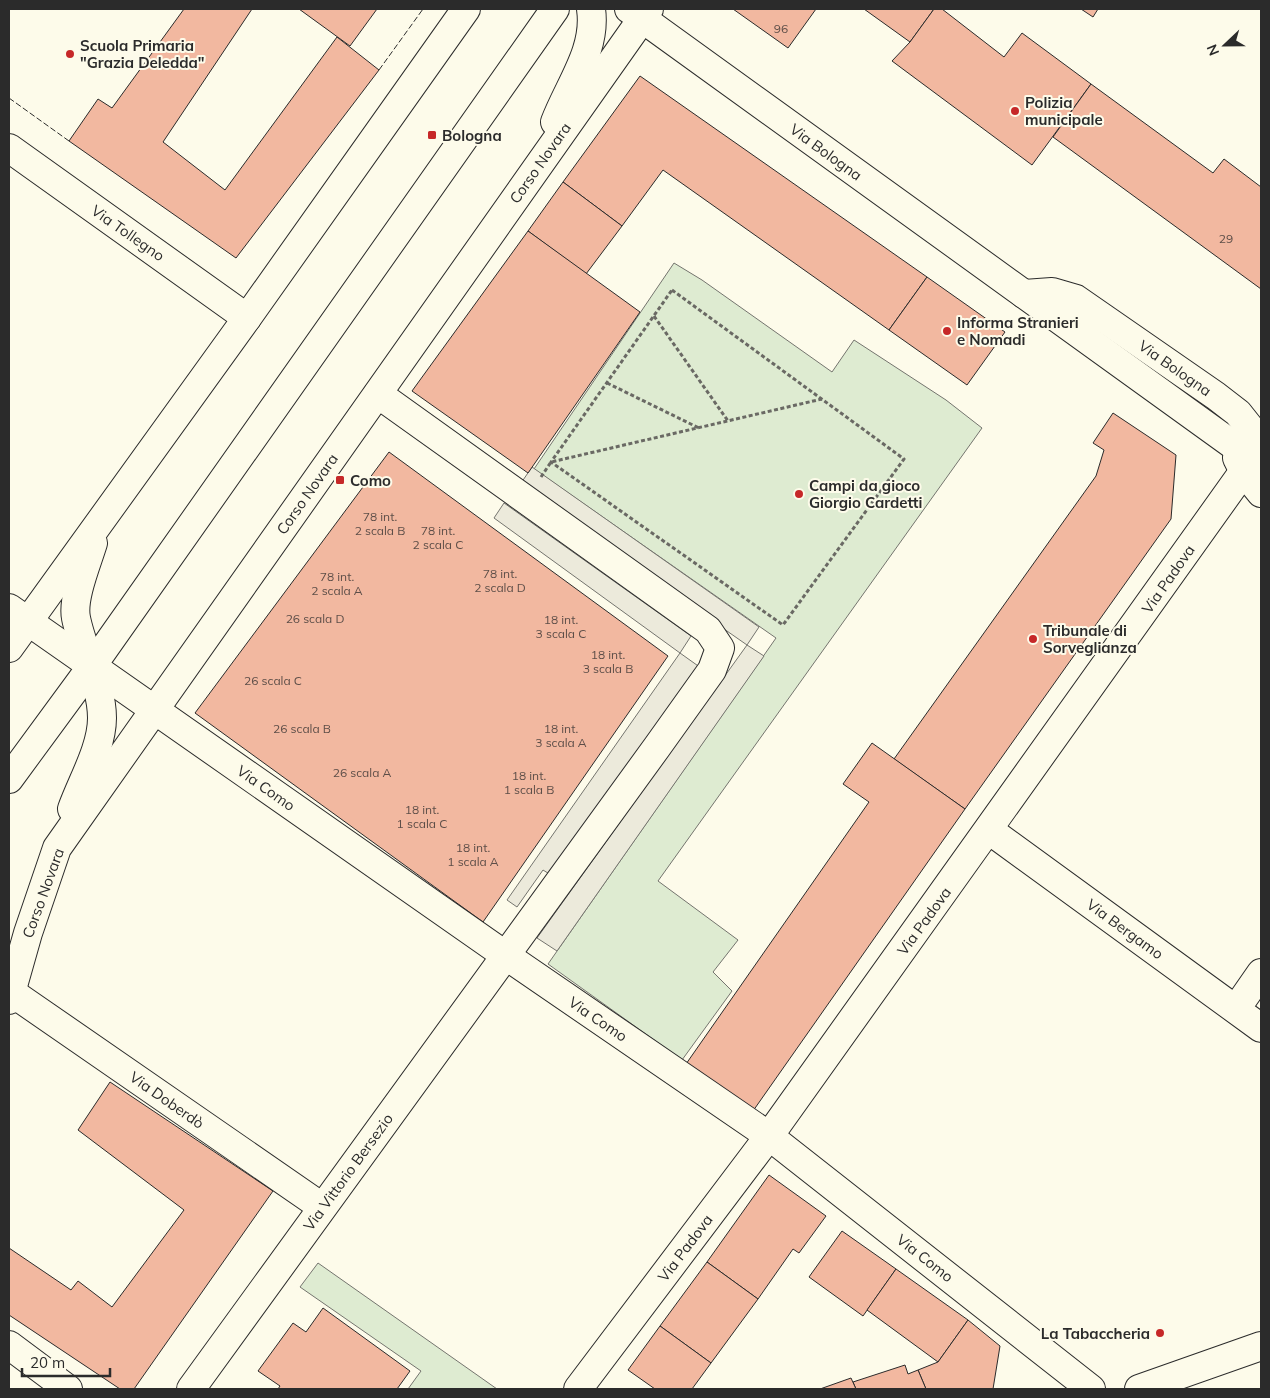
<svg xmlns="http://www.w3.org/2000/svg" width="1270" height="1398" font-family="Mulish,sans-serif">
<rect width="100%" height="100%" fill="#fdfbea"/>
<g fill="#deebd1" stroke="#74746e">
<polygon points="674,263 702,280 832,372 854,340 946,400 982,428 658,881 738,940 713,972 732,991 682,1060 548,964 776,638 534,469"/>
<polygon points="318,1263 497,1389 408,1389 421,1371 300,1287"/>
</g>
<g fill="#eceadb" stroke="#74746e">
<polygon points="532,467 759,627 747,645 764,656 557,951 537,938 747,645 519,486"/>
<polygon points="504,503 691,636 680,653 701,668 551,875 543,870 517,907 507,900 680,653 494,518"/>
</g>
<g fill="#f2b8a0" stroke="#2b2b2b">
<polygon points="184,9 252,9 163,142 225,190 337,37 379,70 236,258 69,141 98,99 112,108"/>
<polygon points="299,9 377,9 350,46"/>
<polygon points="733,9 816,9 788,48"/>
<polygon points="864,9 934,9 910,42"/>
<polygon points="934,9 942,9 1004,57 1022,33 1091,84 1032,165 892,61 910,42"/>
<polygon points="1081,9 1098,9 1093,17"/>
<polygon points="640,76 927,277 889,330 663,170 622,226 563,182"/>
<polygon points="1091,84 1213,173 1224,159 1261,187 1261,289 1053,137"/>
<polygon points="563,182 622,226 586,274 528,231"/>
<polygon points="528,231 640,312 528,473 412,391"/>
<polygon points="927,277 1005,332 967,385 889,330"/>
<polygon points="1113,413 1176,455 1171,519 965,809 894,759 1096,476 1104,450 1093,443"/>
<polygon points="389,452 668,656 483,922 195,713"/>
<polygon points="872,743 965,809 753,1111 686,1064 869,802 843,784"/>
<polygon points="110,1082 273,1191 134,1389 120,1389 9,1315 9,1248 71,1290 78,1281 112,1307 184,1210 78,1130"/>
<polygon points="769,1175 826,1216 799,1253 793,1249 758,1299 707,1262"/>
<polygon points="842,1231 896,1269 863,1316 809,1277"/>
<polygon points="707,1262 758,1299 711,1363 660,1326"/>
<polygon points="896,1269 968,1320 938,1362 867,1310"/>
<polygon points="323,1308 410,1371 397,1389 278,1389 280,1386 258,1371 293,1323 306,1332"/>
<polygon points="968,1320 1000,1346 993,1389 926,1389 918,1370 938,1362"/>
<polygon points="660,1326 711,1363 692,1389 655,1389 628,1370"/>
<polygon points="905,1365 908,1374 918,1370 926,1389 856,1389 853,1382"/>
<polygon points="851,1378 856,1389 820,1389"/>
</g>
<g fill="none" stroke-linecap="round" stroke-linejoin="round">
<g stroke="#2b2b2b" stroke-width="30">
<g id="minor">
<path d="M555 122C569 85 597 50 591 9"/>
<polyline points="9,148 247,318"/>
<polyline points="1024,294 1052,292 1076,299 1216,396 1238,413 1261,442"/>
<polyline points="1237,458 1244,472 1261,493"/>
<polyline points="9,608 505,955 769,1136 1091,1389"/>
<polyline points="9,648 247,318 466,9"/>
<path d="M72 809C82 781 102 748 102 718 102 685 82 649 76 618 72 598 87 563 93 543"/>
<polyline points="989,830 1261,1028"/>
<polyline points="11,992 322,1207"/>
<polyline points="9,1000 28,933 57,848 649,9"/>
<polyline points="1236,1009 1261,973"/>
<polyline points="9,1345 68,1389"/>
<polyline points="191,1389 657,747 712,670 720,648 708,630 378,394"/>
<polyline points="578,1389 769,1136 1261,447"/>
</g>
</g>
<g stroke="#2b2b2b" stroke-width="30">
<g id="major">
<polyline points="629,9 1261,465"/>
<polyline points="9,779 92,666 555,9"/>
<polyline points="1139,1389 1261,1346"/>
</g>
</g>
<g stroke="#6a6964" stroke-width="3" stroke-dasharray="4 2.5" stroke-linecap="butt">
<polygon points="672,290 904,459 783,625 551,462"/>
<polyline points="654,316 728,421"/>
<polyline points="607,383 699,428"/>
<polyline points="541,477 551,462 822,399"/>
</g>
<use href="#minor" stroke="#fdfbea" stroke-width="28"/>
<use href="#major" stroke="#fdfbea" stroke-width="28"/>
<g stroke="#2b2b2b" stroke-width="1" stroke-dasharray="6 2.5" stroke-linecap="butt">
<polyline points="379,70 423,9"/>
<polyline points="9,98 69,141"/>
</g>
</g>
<g fill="#c62828" stroke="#fdfbea" stroke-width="2">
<circle cx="70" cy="54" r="5"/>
<circle cx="1015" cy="111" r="5"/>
<rect x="427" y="130" width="10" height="10" rx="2.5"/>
<circle cx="947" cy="331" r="5"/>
<rect x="335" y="475" width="10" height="10" rx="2.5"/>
<circle cx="799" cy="494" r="5"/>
<circle cx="1033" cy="639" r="5"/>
<circle cx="1160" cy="1333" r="5"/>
</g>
<g text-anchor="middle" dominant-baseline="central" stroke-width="4" stroke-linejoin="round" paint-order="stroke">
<g font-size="12" fill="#5d4e48">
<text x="781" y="28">96</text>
<text x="1226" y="238">29</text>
<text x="380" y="516">78 int.<tspan x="380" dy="14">2 scala B</tspan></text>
<text x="438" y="530">78 int.<tspan x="438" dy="14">2 scala C</tspan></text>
<text x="500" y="573">78 int.<tspan x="500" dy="14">2 scala D</tspan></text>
<text x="337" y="576">78 int.<tspan x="337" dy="14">2 scala A</tspan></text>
<text x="315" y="618">26 scala D</text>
<text x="561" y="619">18 int.<tspan x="561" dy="14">3 scala C</tspan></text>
<text x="608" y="654">18 int.<tspan x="608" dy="14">3 scala B</tspan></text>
<text x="273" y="680">26 scala C</text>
<text x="302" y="728">26 scala B</text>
<text x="561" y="728">18 int.<tspan x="561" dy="14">3 scala A</tspan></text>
<text x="362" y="772">26 scala A</text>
<text x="529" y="775">18 int.<tspan x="529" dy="14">1 scala B</tspan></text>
<text x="422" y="809">18 int.<tspan x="422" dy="14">1 scala C</tspan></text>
<text x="473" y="847">18 int.<tspan x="473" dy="14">1 scala A</tspan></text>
</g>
<g font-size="15" font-weight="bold" fill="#2b2b2b" stroke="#fdfbea" text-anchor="start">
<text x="80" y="45">Scuola Primaria<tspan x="80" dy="17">"Grazia Deledda"</tspan></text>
<text x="1025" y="102">Polizia<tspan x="1025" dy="17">municipale</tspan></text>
<text x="442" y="135">Bologna</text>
<text x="957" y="322">Informa Stranieri<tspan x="957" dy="17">e Nomadi</tspan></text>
<text x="350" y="480">Como</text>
<text x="809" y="485">Campi da gioco<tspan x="809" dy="17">Giorgio Cardetti</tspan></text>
<text x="1043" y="630">Tribunale di<tspan x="1043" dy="17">Sorveglianza</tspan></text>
<text x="1150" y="1333" text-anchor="end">La Tabaccheria</text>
</g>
<g font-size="15" fill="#2b2b2b" stroke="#fdfbea">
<text transform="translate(826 152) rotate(36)">Via Bologna</text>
<text transform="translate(540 163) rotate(-55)">Corso Novara</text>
<text transform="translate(128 233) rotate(35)">Via Tollegno</text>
<text transform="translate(1175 368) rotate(35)">Via Bologna</text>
<text transform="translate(307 494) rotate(-55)">Corso Novara</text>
<text transform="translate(1168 579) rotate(-55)">Via Padova</text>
<text transform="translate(266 788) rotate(35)">Via Como</text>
<text transform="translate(43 893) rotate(-70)">Corso Novara</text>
<text transform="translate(924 921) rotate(-54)">Via Padova</text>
<text transform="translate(1125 929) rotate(36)">Via Bergamo</text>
<text transform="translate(598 1019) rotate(34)">Via Como</text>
<text transform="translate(167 1100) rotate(35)">Via Doberdò</text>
<text transform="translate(348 1172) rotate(-54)">Via Vittorio Bersezio</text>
<text transform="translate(685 1248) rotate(-53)">Via Padova</text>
<text transform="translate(925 1258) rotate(38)">Via Como</text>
</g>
</g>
<rect width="1270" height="1398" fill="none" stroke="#2b2b2b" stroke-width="20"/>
<g transform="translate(1225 45) rotate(248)" stroke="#fdfbea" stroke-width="4" paint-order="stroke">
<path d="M0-4L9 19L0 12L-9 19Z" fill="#2b2b2b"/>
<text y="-8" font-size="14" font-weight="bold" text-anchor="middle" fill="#2b2b2b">N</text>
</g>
<path d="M22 1368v8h88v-8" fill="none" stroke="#2b2b2b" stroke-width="2.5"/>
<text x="30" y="1368" font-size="15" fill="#2b2b2b" stroke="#fdfbea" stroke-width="4" paint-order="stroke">20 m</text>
</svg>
